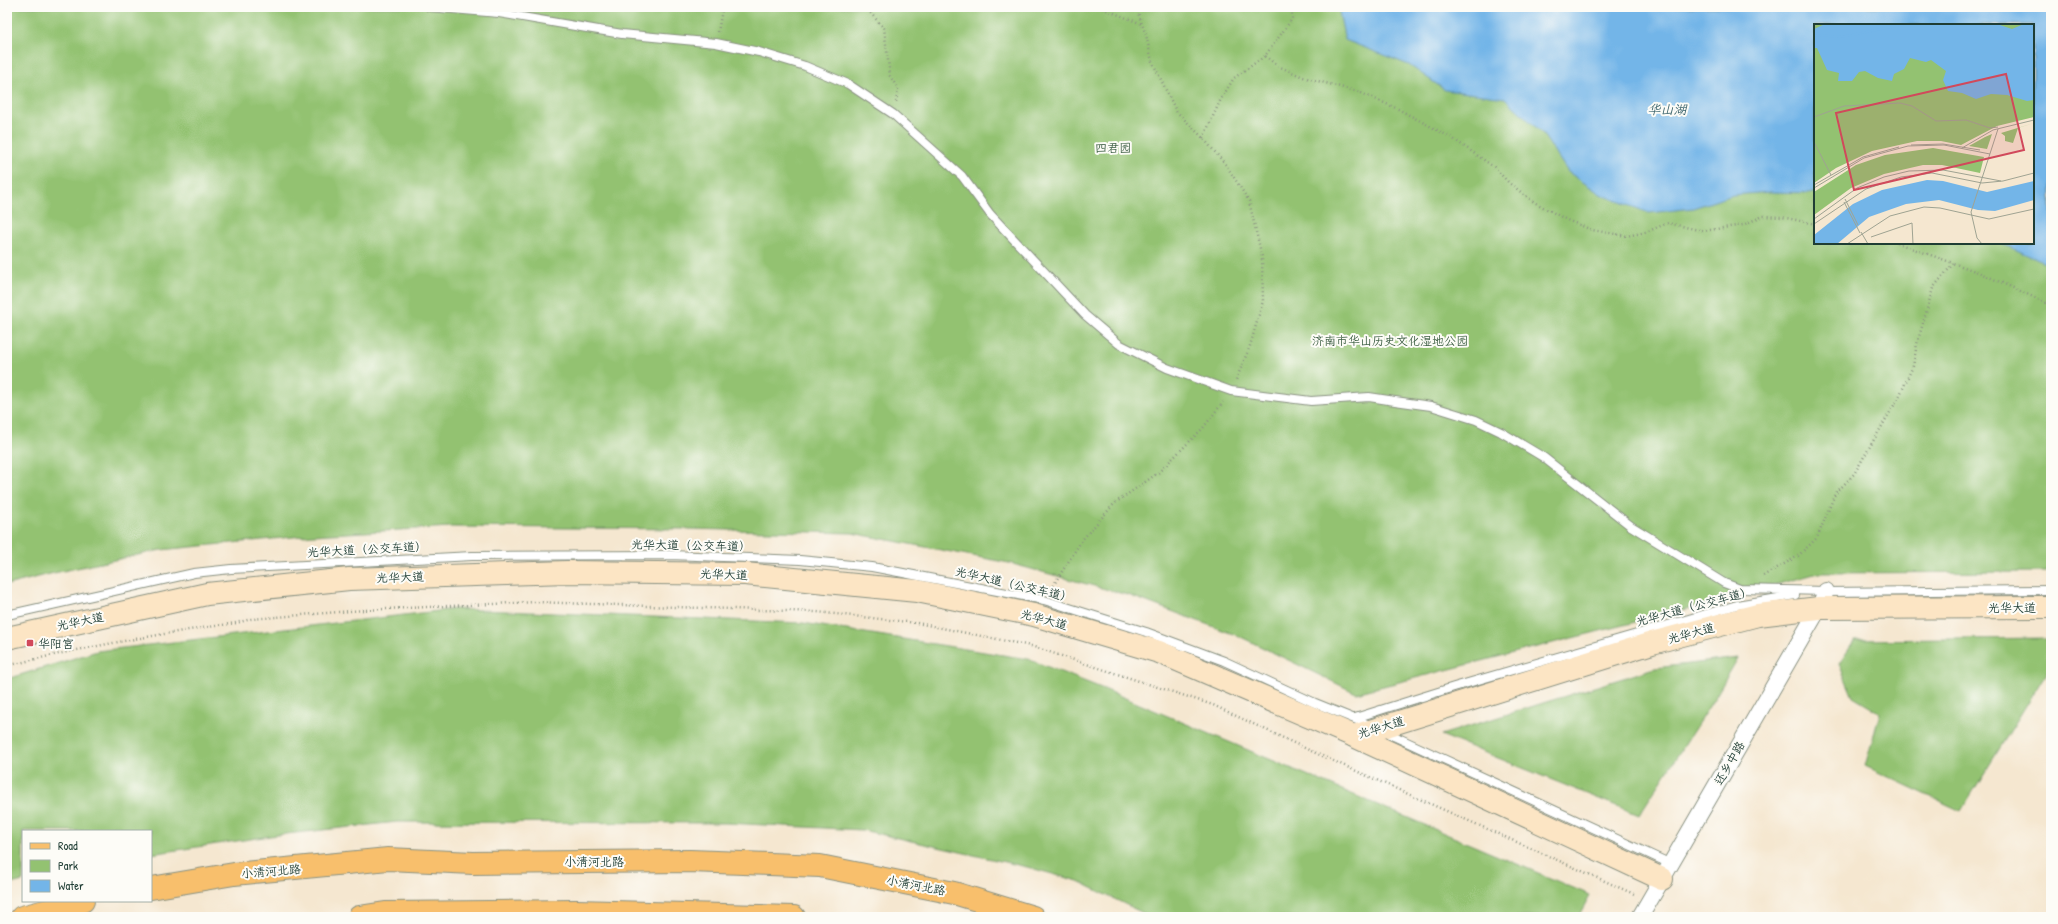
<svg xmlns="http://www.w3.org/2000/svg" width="2058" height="924" font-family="'Patrick Hand','LXGW WenKai TC',sans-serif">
<rect width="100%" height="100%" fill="#fdfcf7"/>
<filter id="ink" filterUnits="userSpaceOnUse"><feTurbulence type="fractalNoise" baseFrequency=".025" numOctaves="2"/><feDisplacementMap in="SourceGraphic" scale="8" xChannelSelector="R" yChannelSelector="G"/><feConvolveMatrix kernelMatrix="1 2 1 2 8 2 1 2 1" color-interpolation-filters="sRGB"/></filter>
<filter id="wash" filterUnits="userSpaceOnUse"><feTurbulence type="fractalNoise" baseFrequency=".012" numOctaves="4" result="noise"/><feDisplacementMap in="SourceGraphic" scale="16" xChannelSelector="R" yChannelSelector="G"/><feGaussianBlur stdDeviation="0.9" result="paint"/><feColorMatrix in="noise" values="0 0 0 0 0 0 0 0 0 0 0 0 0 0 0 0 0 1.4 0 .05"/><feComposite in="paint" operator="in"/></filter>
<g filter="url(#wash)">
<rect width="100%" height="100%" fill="#f5e7d0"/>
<g fill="#93c271" stroke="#598052" fill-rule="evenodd">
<path d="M7 7H2051V572L1818 573 1718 601 1356 693 1241 637 1131 596 1009 563 852 533 687 529 451 527 313 535 161 550 54 573 7 585ZM1815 25H2033V243H1815Z"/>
<polygon points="455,609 803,623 1028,659 1104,689 1590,895 1578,917 1151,917 1078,881 1027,867 862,830 726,823 397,822 277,835 151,854 151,831 23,831 23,881 7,885 7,679 97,651"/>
<polygon points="2051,638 2051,665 1961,811 1865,766 1880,713 1853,697 1839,664 1855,640"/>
<polygon points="1738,658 1717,694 1639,815 1441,735 1655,668"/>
</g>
<polygon fill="#73b5e8" stroke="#49798e" points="1338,7 2051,7 2051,266 2010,247 1998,243 2033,243 2033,25 1815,25 1815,193 1770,192 1733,195 1693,208 1649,213 1602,195 1568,172 1542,133 1505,98 1445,90 1409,65 1345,40"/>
</g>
<g filter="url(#ink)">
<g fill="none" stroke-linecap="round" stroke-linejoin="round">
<g stroke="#8a9282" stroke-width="10">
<g id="service">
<polyline points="429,7 499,13 622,34 716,43 759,52 805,66 848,84 893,114 962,176 990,214 1085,315 1119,344 1167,368 1231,391 1311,401 1369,397 1395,401 1431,406 1476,420 1501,432 1543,457 1631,526 1724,583 1740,589 1826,591"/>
<polyline points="1824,592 2051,590"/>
<polyline points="7,615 194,573 231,569 472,556 670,555 800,560 872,567 1044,600 1146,632 1224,661 1315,703 1372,726"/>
<polyline points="1355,718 1454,687 1737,605 1795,595"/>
<polyline points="1383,731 1671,864"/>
</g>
</g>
<g stroke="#8a9282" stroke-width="18">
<polyline id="minor" points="1640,917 1819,608 1826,591"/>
</g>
<g stroke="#8a9282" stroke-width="24">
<g id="secondary">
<polyline points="7,638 207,594 349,579 567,572 745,574 917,591 1034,615 1159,652 1354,736 1662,879"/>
<polyline points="1354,736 1652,643 1758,615 1819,608 2051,607"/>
</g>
</g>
<g stroke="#8a9282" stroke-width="24">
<g id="primary">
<polyline points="151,888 234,874 388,859 473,863 690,861 820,866 954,893 1033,917"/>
<polyline points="22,917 83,901"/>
<polyline points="359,917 385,913 577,911 794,917"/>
</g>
</g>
<g stroke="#8a9282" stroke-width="2.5" stroke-dasharray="1 3" stroke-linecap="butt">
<polyline points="865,7 884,28 890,76 898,89 896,102"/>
<polyline points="1099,7 1142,24"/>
<polyline points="1136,7 1146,35 1152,61 1176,111 1203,138 1226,165 1249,201 1262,257 1263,301 1250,346 1236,380"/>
<polyline points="722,10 743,7"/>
<polyline points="718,32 722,10 720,7"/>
<polyline points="1265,56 1278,66 1303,77 1359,92 1398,109 1452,138 1494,167 1509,183 1534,202 1567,220 1592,230 1627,236 1646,232 1668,223 1703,231 1743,225 1763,216 1782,217 1815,224"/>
<polyline points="1203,138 1221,99 1234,78 1265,56 1292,19 1292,7"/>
<polyline points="1897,243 1978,272 2051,305"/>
<polyline points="1763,576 1798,556 1817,538 1835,494 1854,474 1900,395 1913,366 1917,344 1933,288 1953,264"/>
<polyline points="1051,589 1082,540 1115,503 1158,473 1203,428 1223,402"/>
<path d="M7 666C83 647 159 634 236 623L251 619 364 610 535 602 817 612 917 623 1031 646 1213 705 1311 751 1634 894"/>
</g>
<use href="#service" stroke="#fff" stroke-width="8"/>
<use href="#minor" stroke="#fff" stroke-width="16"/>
<use href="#secondary" stroke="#fce5c4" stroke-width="22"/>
<use href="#primary" stroke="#f8bf6c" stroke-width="22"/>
</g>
</g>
<rect fill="#d1495b" stroke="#fdfcf7" stroke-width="1.5" x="26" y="639" width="8" height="8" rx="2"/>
<g text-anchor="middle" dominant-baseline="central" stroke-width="4" stroke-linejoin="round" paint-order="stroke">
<g font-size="12" fill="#3c5e43" stroke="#fdfcf7">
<text x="1113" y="147">四君园</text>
<text x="1390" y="340">济南市华山历史文化湿地公园</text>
</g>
<g font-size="12" fill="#1f3d34" stroke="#fdfcf7">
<text transform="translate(691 545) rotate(1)">光华大道（公交车道）</text>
<text transform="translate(367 549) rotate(-3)">光华大道（公交车道）</text>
<text transform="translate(724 574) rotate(2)">光华大道</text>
<text transform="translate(400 577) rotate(-2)">光华大道</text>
<text transform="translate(1014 584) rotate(13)">光华大道（公交车道）</text>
<text transform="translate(1694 606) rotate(-15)">光华大道（公交车道）</text>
<text x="2012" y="607">光华大道</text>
<text transform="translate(1044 619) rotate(15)">光华大道</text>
<text transform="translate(80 621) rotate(-12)">光华大道</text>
<text transform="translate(1691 633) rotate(-15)">光华大道</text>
<text transform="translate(1381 727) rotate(-17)">光华大道</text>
<text transform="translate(1729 763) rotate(-60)">还乡中路</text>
<text x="594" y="861">小清河北路</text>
<text transform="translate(271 871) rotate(-5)">小清河北路</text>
<text transform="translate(916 885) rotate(11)">小清河北路</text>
</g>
<g font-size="12" fill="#1f3d34" stroke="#fdfcf7" text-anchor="start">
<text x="38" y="643">华阳宫</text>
</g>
<g font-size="13" font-style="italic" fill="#38616a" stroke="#fdfcf7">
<text x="1667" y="109">华山湖</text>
</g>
</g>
<g transform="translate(1814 24)">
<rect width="220" height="220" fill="#f5e7d0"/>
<path d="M0 0H220V93L183 102 147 121 127 117H103L58 127 22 144 0 159ZM220 99 204 104 199 119 191 117V112L187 109ZM178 110 173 125 155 122 171 113ZM119 124 170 133 166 149 128 141H109L70 150 37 164 0 191V168L42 141 71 131Z" fill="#93c271"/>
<path d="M11 0H183L198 5 210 0H220V76L213 77 193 71 177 70 162 75 148 69 134 67 129 56 132 47 117 36 112 38 96 34 90 45 80 50 78 57 64 54 51 47 45 48 38 57H24L25 49 13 46 3 24H0V5ZM113 156 129 157 173 168 220 157V176L181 187 164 186 125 176 92 180 55 193 23 220H0V211L39 180 68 166Z" fill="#73b5e8"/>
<path fill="none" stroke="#73b5e8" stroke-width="2" d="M1 11 28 13 92 0"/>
<path fill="none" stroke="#9fa392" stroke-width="1" d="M0 13 1 0M0 93 30 82 86 79 98 82 122 97 152 96 176 104 184 103M0 118 17 151M97 121 129 120 166 126M148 124 179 106 220 96M0 161 49 133 85 123M0 164 50 134 94 122 130 121 176 130M31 175 44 201M30 178 46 209M0 195 43 164 70 153 95 147 129 146 187 157M0 200 52 165 87 153 118 149 168 159 189 157 220 149M47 208 54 220M57 213 98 199 99 220M33 220 76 192 110 183 126 184 175 195 220 185M168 220 163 214 157 188 184 105"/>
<path fill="#d1495b" fill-opacity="0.15" stroke="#d1495b" stroke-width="2" d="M192 50 210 126 40 166 22 89Z"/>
<rect width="220" height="220" fill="none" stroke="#1f3d34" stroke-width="2"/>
</g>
<rect width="2058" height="924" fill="none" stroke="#fdfcf7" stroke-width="24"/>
<rect x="22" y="830" width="130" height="72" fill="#fdfcf7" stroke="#a4b0a9"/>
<rect x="30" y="843" width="20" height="6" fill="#f8bf6c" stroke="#a4b0a9"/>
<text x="58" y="850" font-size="12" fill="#1f3d34">Road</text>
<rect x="30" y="860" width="20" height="12" fill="#93c271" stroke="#a4b0a9"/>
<text x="58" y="870" font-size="12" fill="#1f3d34">Park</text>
<rect x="30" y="880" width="20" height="12" fill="#73b5e8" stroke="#a4b0a9"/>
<text x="58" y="890" font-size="12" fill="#1f3d34">Water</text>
</svg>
